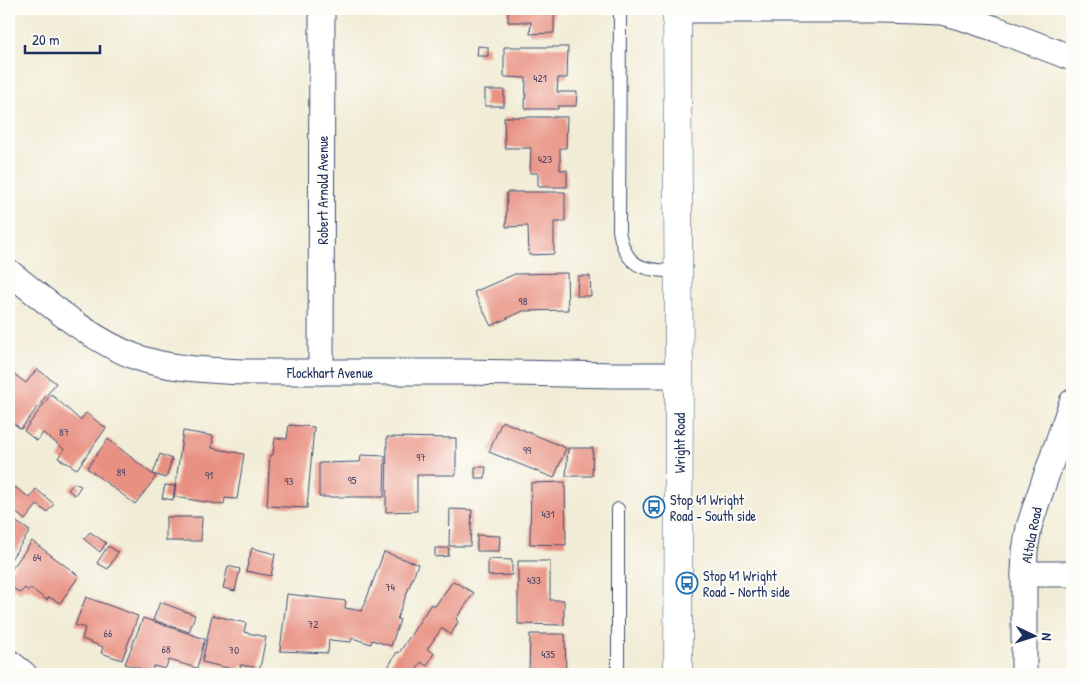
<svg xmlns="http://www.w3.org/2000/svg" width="1081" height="683" font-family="'Patrick Hand',sans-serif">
<rect width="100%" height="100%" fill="#fdfcf7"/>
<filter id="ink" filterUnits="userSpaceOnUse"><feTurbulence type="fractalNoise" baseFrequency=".02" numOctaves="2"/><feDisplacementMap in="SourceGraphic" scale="10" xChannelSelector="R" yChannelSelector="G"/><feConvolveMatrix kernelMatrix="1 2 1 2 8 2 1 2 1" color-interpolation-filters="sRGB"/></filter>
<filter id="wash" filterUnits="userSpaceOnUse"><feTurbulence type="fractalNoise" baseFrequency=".0096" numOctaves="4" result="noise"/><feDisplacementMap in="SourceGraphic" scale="20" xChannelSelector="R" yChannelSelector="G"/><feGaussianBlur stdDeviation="1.12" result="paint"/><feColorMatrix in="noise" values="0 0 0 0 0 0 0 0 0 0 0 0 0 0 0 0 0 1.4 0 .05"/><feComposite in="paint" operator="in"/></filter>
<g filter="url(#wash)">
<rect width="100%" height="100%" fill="#f1ecd5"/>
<g id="blocks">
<g fill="#e89081">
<polygon points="508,9 554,9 554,33 530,34 531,22 508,22"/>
<polygon points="478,46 488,47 488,56 477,56"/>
<polygon points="504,47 568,47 567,78 558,78 557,92 577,92 576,106 558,106 558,109 525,109 526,78 504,77"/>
<rect x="485" y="90" width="19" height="16"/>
<polygon points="504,117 567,117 566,148 560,148 560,170 567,170 567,187 538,187 538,173 530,173 531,148 505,148"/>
<polygon points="507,192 565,192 565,222 554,222 554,254 529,255 528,226 506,227"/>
<polygon points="567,273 568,310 523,311 491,326 474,292 515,274"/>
<polygon points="578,276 590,276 591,296 577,296"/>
<polygon points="37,369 56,383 21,429 9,420 9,370 26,383"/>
<polygon points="51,394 80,420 86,413 106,428 77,469 58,458 64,449 43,433 37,441 24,431"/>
<polygon points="502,421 566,448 554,478 489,452"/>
<polygon points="289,425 314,427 307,508 267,506 270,454 273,455 275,438 287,439"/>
<polygon points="183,431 213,436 212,448 244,454 237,499 225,498 224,505 174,497"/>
<polygon points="387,437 456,438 456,475 417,475 417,511 386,512"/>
<polygon points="108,439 156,477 135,504 87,468"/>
<polygon points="568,448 593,448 592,476 566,476"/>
<polygon points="160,454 172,459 166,478 153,474"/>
<polygon points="361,455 385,456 384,497 319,497 319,463 360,462"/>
<polygon points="475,467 486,467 485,478 475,478"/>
<polygon points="565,482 566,545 530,544 531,483"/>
<polygon points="74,483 81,486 75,495 68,490"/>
<polygon points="165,485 175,486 173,500 162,498"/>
<polygon points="15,487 30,498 36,489 54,504 47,512 37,505 25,520 9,507 9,496"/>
<polygon points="450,509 472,510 470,546 449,546"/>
<polygon points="9,517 30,531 9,562"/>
<polygon points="166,517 202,517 201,541 166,541"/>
<polygon points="90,532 106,543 100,552 84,539"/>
<polygon points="477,535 500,536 499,551 477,551"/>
<polygon points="32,541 79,576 60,603 49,597 47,600 30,588 28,591 25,588 20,593 9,585 9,573"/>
<polygon points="108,546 118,552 108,569 97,563"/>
<polygon points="252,548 275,554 271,576 246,571"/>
<polygon points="435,548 449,548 448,556 435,557"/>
<polygon points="384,552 418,564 397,619 400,620 391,646 372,640 371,644 352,638 351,642 329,640 328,653 280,651 287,594 346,601 345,608 362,611"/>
<polygon points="488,559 512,560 512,575 488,576"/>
<polygon points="518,561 550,561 550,600 564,600 564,625 518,624"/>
<polygon points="228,566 240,569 235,591 223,588"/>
<polygon points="453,581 474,593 456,619 458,622 451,635 442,628 427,649 434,653 427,666 421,662 414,674 391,674 387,671 390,668 388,667 397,652 399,653 431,604 435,606"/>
<polygon points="86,597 138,616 122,660 101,653 103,647 82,639 85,628 75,625"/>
<polygon points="160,602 195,615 189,632 153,620"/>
<polygon points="212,615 246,623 244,632 266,637 260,668 240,665 241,671 202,662"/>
<polygon points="143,618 205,639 197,668 169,660 165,669 154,666 151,672 125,664"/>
<polygon points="530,634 565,634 566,674 529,674"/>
</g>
</g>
</g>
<g filter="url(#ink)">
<use href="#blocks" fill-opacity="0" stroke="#3b4b70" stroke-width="1"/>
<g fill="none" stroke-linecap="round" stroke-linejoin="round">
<g stroke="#3b4b70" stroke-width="14">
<g id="service">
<path d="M620 9 619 231C626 270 644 269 678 272"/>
<polyline points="618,509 618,674"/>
</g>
</g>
<g stroke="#3b4b70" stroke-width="27">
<g id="minor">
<polyline points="677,10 881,10 941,12 963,18 996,29 1072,58"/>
<path d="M9 272C47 302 90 340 136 357 169 369 207 370 242 372H465L614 375H679"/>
<polyline points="321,372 322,9"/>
<polyline points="1024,574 1072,574"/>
<polyline points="9,662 24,674"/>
<polyline points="1024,674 1024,574 1025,551 1029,527 1037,502 1072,402"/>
</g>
</g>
<g stroke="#3b4b70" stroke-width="29">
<polyline id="secondary" points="677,9 679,375 678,674"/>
</g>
<use href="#service" stroke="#fff" stroke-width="12"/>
<use href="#minor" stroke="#fff" stroke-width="25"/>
<use href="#secondary" stroke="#fff" stroke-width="28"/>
</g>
</g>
<defs>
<g id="bus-ring" transform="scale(1.125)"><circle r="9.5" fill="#fdfcf7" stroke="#1f6fb2" stroke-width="1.5"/><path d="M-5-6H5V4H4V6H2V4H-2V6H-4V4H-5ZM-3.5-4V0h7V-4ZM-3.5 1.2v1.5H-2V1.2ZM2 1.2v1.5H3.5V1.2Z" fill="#1f6fb2"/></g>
</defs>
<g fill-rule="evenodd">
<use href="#bus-ring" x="654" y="507"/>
<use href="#bus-ring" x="687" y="583"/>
</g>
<g text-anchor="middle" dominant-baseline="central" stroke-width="4" stroke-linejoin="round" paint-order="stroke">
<g font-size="11" fill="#4e4767">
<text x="540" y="78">421</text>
<text x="545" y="159">423</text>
<text x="523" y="301">98</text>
<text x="64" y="432">87</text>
<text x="527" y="450">99</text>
<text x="421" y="457">97</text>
<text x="121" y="472">89</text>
<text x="209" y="475">91</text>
<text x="352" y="480">95</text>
<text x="289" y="481">93</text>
<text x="548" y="514">431</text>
<text x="37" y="557">64</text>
<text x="534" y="580">433</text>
<text x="390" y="587">74</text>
<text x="313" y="624">72</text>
<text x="108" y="633">66</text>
<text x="166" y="649">68</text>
<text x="234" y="650">70</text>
<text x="548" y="654">435</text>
</g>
<g font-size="14" fill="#1b2f5e" stroke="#fdfcf7">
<text transform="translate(322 190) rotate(-90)">Robert Arnold Avenue</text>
<text x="330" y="372">Flockhart Avenue</text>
<text transform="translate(679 443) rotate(-90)">Wright Road</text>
<text transform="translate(1031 535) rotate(-79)">Altola Road</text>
</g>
<g font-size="14" fill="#1b2f5e" stroke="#fdfcf7" text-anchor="start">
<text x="670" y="499">Stop 41 Wright<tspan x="670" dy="16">Road - South side</tspan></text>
<text x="703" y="575">Stop 41 Wright<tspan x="703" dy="16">Road - North side</tspan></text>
</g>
</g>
<rect width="1081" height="683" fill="none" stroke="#fdfcf7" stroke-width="30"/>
<g transform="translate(1034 636) rotate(94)" stroke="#fdfcf7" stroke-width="4" paint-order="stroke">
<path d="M0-4L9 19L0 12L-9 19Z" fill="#1b2f5e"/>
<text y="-8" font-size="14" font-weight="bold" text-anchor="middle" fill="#1b2f5e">N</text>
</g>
<path d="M25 45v8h75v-8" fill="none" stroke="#1b2f5e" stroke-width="2.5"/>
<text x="32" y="45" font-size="15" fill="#1b2f5e" stroke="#fdfcf7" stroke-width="4" paint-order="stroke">20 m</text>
</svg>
